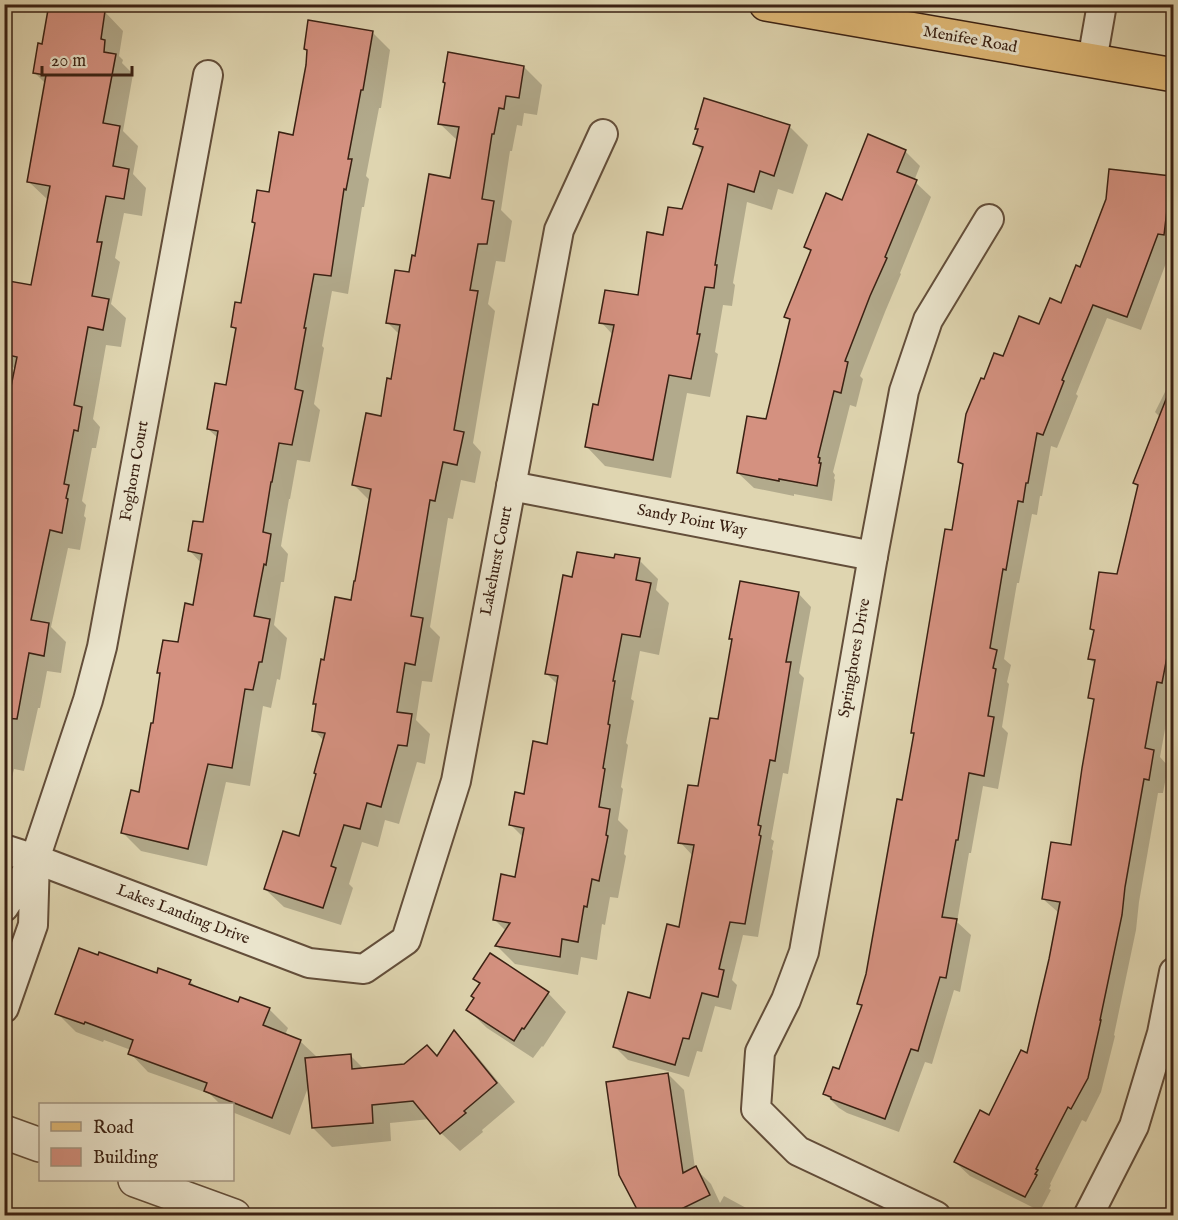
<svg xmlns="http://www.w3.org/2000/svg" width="1178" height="1220" font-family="'IM FELL English',serif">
<rect width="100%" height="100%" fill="#dfd5b0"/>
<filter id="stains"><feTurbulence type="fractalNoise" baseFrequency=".00333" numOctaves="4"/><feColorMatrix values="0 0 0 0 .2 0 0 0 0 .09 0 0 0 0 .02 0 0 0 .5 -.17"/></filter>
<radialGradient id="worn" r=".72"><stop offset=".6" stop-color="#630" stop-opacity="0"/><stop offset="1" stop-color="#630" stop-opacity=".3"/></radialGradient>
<g fill="#0003">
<polygon points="105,12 123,31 119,56 123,60 122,63 133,74 123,131 138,146 133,174 146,188 142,216 124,213 115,258 120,262 111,304 126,318 121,347 106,345 93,419 100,427 96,448 92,448 82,501 86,505 84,516 86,518 80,550 68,548 51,627 66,642 61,673 47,671 40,708 38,708 24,771 14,769 8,793 4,792 4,429 16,370 4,359 4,317 32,287 48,200 29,182 46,84 35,73 43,45"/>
<polygon points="372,32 390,50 381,108 379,108 366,176 369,179 364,207 362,207 348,294 332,291 322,346 324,348 314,404 320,410 310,462 297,460 290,499 289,499 281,546 288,554 284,582 281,582 274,625 287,638 280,680 277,679 271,708 263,706 250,786 226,782 207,866 141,851 123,833 140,794 154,725 162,675 159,672 179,644 195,606 202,564 190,551 205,524 219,439 208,429 227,387 237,331 232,327 242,304 270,194 295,137"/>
<polygon points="524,67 542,85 537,115 524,113 522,126 517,125 512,151 510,151 501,210 512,221 505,262 496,261 488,304 495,311 473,443 481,452 475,483 461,480 453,519 448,518 430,627 440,637 432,682 422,681 416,720 430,734 425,764 417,762 399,824 385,820 378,847 362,842 349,884 353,888 341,925 284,907 265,889 300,838 324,741 314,730 317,706 315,703 325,661 352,601 370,501 354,485 382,418 392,381 400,335 388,323 410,274 416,257 451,179 458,141 439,123"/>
<polygon points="789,126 808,145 793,194 778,189 772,210 747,202 733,283 735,285 732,306 723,305 715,352 718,354 710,397 687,393 671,478 605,466 587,447 600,407 613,335 601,322 639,297 664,236 683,211 703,152 695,144 699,131 696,128"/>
<polygon points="905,151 920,166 914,181 931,197 900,273 901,274 885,312 860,376 863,379 856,407 850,405 833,472 835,475 834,478 835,480 832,501 794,494 794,496 754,488 738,473 767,421 791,322 786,316 812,253 806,247 843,202"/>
<polygon points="1170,177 1174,180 1174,247 1172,247 1141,330 1107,318 1076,394 1078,396 1057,448 1051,446 1042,496 1040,496 1037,515 1032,514 1019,583 1017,583 1004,659 1011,665 1007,682 1009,684 1002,727 1008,733 998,789 983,786 971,853 969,853 957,922 971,935 960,992 954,990 932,1064 925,1062 899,1132 847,1113 839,1108 825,1094 840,1071 863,1007 859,1003 868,974 903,802 915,735 913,732 953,532 964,467 959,462 985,381 1004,358 1062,305 1081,269"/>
<polygon points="1174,374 1174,696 1171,696 1160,757 1168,766 1163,793 1158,793 1139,902 1136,930 1114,1035 1115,1036 1101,1092 1086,1122 1082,1120 1050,1184 1051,1185 1049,1189 1051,1190 1040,1211 970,1176 955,1162 990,1117 1028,1055 1059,913 1043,899 1072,847 1095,702 1089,697 1096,665 1090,659 1095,632 1092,628 1118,576 1139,486 1135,482 1160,417 1155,412"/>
<polygon points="616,560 639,560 658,579 656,590 669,603 659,655 640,651 631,699 634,701 626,743 628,745 621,787 623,789 618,820 628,830 624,854 626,856 618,898 610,897 605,925 602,924 597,960 581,957 578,975 515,964 497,946 506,931 495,920 516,878 523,837 511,825 548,746 558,685 546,673 574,579"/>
<polygon points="798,593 811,607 799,673 804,678 788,774 783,773 771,839 774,841 772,849 773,851 758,937 743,935 732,980 737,985 731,1010 715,1006 702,1052 697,1051 689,1077 628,1060 614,1046 651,1000 681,929 693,856 680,842 699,788 719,721 733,640 731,638"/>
<polygon points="157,975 190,981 197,988 239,1003 269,1009 288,1028 285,1035 300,1041 318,1058 350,1055 364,1069 405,1065 438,1057 454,1032 472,1050 515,1102 482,1130 483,1132 460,1151 441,1133 430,1119 390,1123 391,1141 332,1147 313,1128 309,1085 290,1135 232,1112 232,1104 220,1104 210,1094 148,1072 130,1053 131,1050 104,1040 103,1042 76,1032 57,1013"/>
<polygon points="475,978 548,993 566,1012 543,1047 542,1046 533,1058 487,1028 468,1010 476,998 481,984"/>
<polygon points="668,1074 684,1090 695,1168 711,1184 720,1203 724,1196 761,1216 635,1216 633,1210 637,1207"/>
<polygon points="1174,1196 1174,1216 1163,1216"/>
</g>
<g fill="#d49180" stroke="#3a2113" stroke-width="1.5">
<polygon points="49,4 65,4 105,11 101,39 105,40 104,52 116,54 103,123 120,126 113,166 129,169 124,199 106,196 97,242 102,242 92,296 109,299 103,330 88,327 74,405 82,407 78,431 74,430 64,484 69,485 66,498 68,499 62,533 50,530 31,620 49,623 44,656 29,653 17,719 4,718 4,421 17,357 4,354 4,308 9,281 31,285 50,186 27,182 46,75 33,73 38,43 42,44"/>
<polygon points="308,20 373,31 363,90 361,90 348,159 352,159 346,190 344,189 331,276 314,274 304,328 306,328 295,389 303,391 292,445 279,443 272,482 271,482 263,532 271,534 266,565 264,564 254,616 270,619 262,662 259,662 253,690 245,689 232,768 208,764 188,849 121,833 131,790 139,792 151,723 153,723 160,673 157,673 163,640 178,642 185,603 193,605 202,554 188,551 193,521 203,522 218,431 207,429 215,383 226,385 236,328 231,327 235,302 241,303 255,223 252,222 257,190 269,192 279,132 293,135 306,65 307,50 304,49"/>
<polygon points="448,52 524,66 519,98 506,96 504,109 499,108 494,134 492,134 482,199 494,201 487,244 478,244 470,290 478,291 454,430 464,432 457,465 443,462 435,501 430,500 411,616 423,618 415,665 405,663 397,712 412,714 407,746 398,745 381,807 367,803 360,829 344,825 331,866 336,868 323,908 264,889 283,831 299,836 316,774 314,773 325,733 312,731 316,704 313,704 321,659 324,660 335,597 351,600 354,581 355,581 371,489 352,485 366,413 381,416 387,378 391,379 400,325 386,323 395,270 409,272 412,255 415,256 429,174 450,178 459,127 438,124 445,83 443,82"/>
<polygon points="704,98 790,125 774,176 760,171 754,192 728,184 715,265 717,265 714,288 705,287 697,334 700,334 691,379 669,375 653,460 585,447 593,404 598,405 614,325 599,323 605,290 638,295 647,232 663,235 668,207 682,209 703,147 693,144 698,129 695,129"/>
<polygon points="868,134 906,150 897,172 917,180 885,257 887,258 870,296 845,361 848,362 841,393 834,391 818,457 820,458 819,463 821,463 817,486 779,479 779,481 737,473 747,416 766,419 790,319 784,317 811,250 804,247 826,193 842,200"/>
<polygon points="1109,169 1171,176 1164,235 1158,234 1127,317 1093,305 1062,380 1064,381 1043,435 1037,433 1028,483 1026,483 1023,502 1018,501 1006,570 1003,569 990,648 997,650 993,668 996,669 988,716 994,717 984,776 969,773 958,840 956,840 942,917 957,919 946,978 940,977 918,1051 911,1049 885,1119 831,1099 831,1097 823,1094 833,1067 839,1069 862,1005 857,1004 866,974 897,799 902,800 914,733 911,733 912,726 945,529 952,530 963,464 958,462 966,414 981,378 984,379 994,353 1003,356 1019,316 1039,324 1050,298 1061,303 1076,265 1080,267 1106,199"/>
<polygon points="1172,384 1173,384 1173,637 1169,636 1167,657 1162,683 1157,682 1145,748 1154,750 1149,780 1144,779 1125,887 1122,915 1100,1020 1101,1020 1088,1078 1071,1109 1068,1107 1036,1169 1038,1170 1035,1174 1037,1175 1025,1197 954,1162 980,1110 989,1115 1021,1050 1027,1053 1049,959 1060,902 1042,899 1051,842 1071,845 1082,768 1094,699 1088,698 1095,660 1088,659 1094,630 1090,629 1099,572 1117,574 1138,485 1133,483"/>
<polygon points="577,552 614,558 615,554 640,558 636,580 651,583 640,637 622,634 613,681 615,681 608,724 610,725 603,768 605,769 599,807 610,809 606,835 608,836 599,881 592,879 587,907 584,906 578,942 562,939 560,957 495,946 510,923 493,920 501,874 515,877 524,828 509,825 515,792 524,794 533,741 547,744 558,676 545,674 563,575 572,577"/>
<polygon points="740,581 799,592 786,662 791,662 775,761 770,760 758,825 761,826 759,835 761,836 745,924 730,922 719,969 724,970 718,997 702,993 689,1039 683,1038 675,1065 613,1047 628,992 650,998 667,924 679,927 694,845 678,843 688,785 698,786 710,718 718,719 732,639 729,639"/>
<polygon points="79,948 98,955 99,952 157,973 158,968 191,980 189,984 238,1002 240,997 270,1008 263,1025 301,1040 272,1118 204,1091 207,1083 128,1054 133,1040 85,1022 84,1024 55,1014"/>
<polygon points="490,953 549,992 524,1029 522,1028 514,1041 466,1010 474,998 471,996 480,983 473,979"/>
<polygon points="454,1030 497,1083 464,1111 466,1113 440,1134 413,1101 372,1105 373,1123 312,1128 305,1058 351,1054 352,1069 404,1064 427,1045 437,1056"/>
<polygon points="668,1073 683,1173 696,1166 710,1195 669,1215 640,1215 619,1175 606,1082"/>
</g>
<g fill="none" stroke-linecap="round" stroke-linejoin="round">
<g stroke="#634e3a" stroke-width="18">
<polyline id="service" points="897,28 901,4"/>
</g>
<g stroke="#634e3a" stroke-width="32">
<g id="minor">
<polyline points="1092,61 1102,4"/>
<polyline points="511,486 873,556"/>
<polyline points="4,849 35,859 309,963 364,969 406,940 456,781 559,230 603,134"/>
<polyline points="35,859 88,700 102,647 208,75"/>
<polyline points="4,907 35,859 33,925 4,1008"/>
<polyline points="936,1216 798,1151 756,1109 760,1052 786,1000 804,952 873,556 904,391 928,320 989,219"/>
<polyline points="1088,1216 1134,1126 1162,1033 1174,972"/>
</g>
</g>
<g stroke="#634e3a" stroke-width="36">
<g id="tertiary">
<polyline points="4,1132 40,1145"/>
<polyline points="135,1180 234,1216"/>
</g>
</g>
<g stroke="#3a2113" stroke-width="36">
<polyline id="primary" points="766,4 1174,75"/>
</g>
<use href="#service" stroke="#eae4cc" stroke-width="15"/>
<use href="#minor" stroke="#eae4cc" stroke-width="28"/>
<use href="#tertiary" stroke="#eae4cc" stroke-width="33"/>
<use href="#primary" stroke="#e0ba78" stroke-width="33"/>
</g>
<g text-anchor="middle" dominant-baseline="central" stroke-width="6" stroke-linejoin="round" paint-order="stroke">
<g font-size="16" fill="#3a2113" stroke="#eae4cc">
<text transform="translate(970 40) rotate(10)">Menifee Road</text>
<text transform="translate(135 471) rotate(-80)">Foghorn Court</text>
<text transform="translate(692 521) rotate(11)">Sandy Point Way</text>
<text transform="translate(497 561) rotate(-79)">Lakehurst Court</text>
<text transform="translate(855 658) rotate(-80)">Springhores Drive</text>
<text transform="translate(183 915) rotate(21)">Lakes Landing Drive</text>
</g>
</g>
<rect width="1178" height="1220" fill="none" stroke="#dfd5b0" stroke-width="24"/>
<rect x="6" y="6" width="1166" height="1208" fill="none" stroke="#3a2113" stroke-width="3"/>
<rect x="12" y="12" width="1154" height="1196" fill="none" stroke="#3a2113" stroke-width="1.5"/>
<rect x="39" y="1103" width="195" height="78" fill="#eae4cc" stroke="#a49682" stroke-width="1.5"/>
<rect x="51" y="1122" width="30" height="9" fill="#e0ba78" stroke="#a49682" stroke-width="1.5"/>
<text x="93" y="1133" font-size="18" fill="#3a2113">Road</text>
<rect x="51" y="1148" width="30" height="18" fill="#d49180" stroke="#a49682" stroke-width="1.5"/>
<text x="93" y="1163" font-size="18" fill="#3a2113">Building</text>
<path d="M42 66v9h90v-9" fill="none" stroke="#3a2113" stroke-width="3"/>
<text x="51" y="66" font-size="18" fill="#3a2113" stroke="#eae4cc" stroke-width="4.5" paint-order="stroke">20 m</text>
<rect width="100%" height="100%" filter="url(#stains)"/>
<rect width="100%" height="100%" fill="url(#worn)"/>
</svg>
